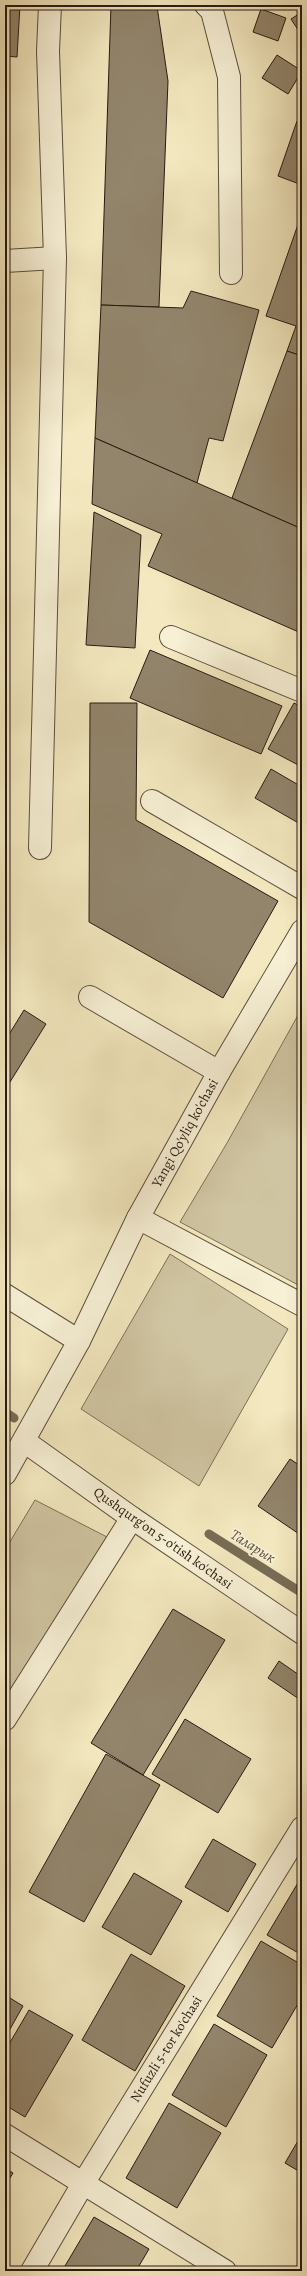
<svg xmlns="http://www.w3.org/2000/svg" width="307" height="2276" font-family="Alegreya,serif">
<rect width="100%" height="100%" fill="#f3e8bf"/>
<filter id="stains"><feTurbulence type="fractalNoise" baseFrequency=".005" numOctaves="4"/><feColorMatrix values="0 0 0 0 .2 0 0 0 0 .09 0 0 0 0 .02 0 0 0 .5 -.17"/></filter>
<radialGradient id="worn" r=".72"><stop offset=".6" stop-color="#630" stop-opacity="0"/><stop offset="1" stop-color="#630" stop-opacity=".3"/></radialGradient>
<g fill="#d0c5a2" stroke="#7c705a">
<polygon points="302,1008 302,1287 180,1222 227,1143"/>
<polygon points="170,1254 288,1329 199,1486 81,1409"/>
<polygon points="35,1500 107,1537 5,1698 5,1550"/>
</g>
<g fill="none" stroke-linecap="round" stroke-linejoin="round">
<g stroke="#786c56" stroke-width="9">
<polyline points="5,1418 8,1414 14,1418"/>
<polyline points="209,1534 302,1593"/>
</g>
</g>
<g fill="#92856c" stroke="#281a12">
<polygon points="5,5 20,5 17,57 5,56"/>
<polygon points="111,5 157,6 168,81 159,307 101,305"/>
<polygon points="261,9 286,18 278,41 253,32"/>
<polygon points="302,12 302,36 291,19"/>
<polygon points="277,55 302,71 288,94 262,78"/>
<polygon points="297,121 302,123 302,185 278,176"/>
<polygon points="302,213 302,356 287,351 296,326 266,316"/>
<polygon points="191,291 259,310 223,441 209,438 197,483 95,438 101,305 183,308"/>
<polygon points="287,351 302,356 302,529 232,498"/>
<polygon points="5,352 8,352 7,441 5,441"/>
<polygon points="95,438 302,529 301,633 148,566 162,534 92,504"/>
<polygon points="94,512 141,535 135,648 86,645"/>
<polygon points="150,650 282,706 261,754 130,698"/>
<polygon points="90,703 137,703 136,820 278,901 223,998 89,922"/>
<polygon points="294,703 302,707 302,767 268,749"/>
<polygon points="271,769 302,787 302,825 255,798"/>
<polygon points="24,1010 46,1024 5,1090 5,1041"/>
<polygon points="290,1459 302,1467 302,1536 258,1506"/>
<polygon points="173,1609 225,1640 143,1775 91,1743"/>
<polygon points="279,1661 302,1677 302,1701 268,1678"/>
<polygon points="185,1719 251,1759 218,1813 152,1774"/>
<polygon points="106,1754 160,1785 84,1922 29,1892"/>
<polygon points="213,1839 256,1864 228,1912 185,1887"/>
<polygon points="134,1873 182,1901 151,1955 102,1927"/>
<polygon points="302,1876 302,1955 267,1935"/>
<polygon points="261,1941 302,1965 302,1997 272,2048 217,2016"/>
<polygon points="131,1954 185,1986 135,2071 82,2040"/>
<polygon points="5,1995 23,2006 5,2038"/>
<polygon points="29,2010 73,2035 25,2117 5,2105 5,2051"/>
<polygon points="214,2024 267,2055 226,2127 172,2095"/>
<polygon points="169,2103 221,2133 177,2208 126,2178"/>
<polygon points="302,2134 302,2173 285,2163"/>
<polygon points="5,2168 13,2173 5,2186"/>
<polygon points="94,2217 149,2249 136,2271 62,2271"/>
<polygon points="302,2258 302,2271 294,2271"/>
</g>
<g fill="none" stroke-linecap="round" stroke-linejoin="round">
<g stroke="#5b4e3d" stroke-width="24">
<g id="minor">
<polyline points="206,5 212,11 229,77 231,273"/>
<polyline points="5,261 55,258"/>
<polyline points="171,637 302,691"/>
<polyline points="152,801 302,888"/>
<polyline points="40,848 55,258 48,51 50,5"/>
<polyline points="90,997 219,1072"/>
<polyline points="138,1218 302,1305"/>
<polyline points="5,1295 79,1341"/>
<polyline points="24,1441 132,1518 302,1633"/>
<polyline points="5,1474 79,1341 138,1218 219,1072 302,931"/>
<polyline points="5,1719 132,1518"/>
<polyline points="5,2135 225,2271"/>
<polyline points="32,2271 84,2182 302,1828"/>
</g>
</g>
<use href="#minor" stroke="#f7f0d5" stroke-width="22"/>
</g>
<g text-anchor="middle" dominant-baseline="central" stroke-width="3.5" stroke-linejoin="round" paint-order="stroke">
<g font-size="14" fill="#281a12" stroke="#f7f0d5">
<text transform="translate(185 1133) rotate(-61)">Yangi Qo'yliq ko'chasi</text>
<text transform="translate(163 1538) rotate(35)">Qushqurg'on 5-o'tish ko'chasi</text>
<text transform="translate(166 2049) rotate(-58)">Nufuzli 5-tor ko'chasi</text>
</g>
<g font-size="15" font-style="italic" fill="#5e5040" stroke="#f7f0d5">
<text transform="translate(253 1546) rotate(32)">Таларык</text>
</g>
</g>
<rect width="307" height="2276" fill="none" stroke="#f3e8bf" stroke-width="20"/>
<rect x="6" y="6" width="295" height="2264" fill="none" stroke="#281a12" stroke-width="2"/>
<rect x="10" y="10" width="287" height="2256" fill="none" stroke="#281a12"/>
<rect width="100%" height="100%" filter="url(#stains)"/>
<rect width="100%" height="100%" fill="url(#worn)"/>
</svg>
